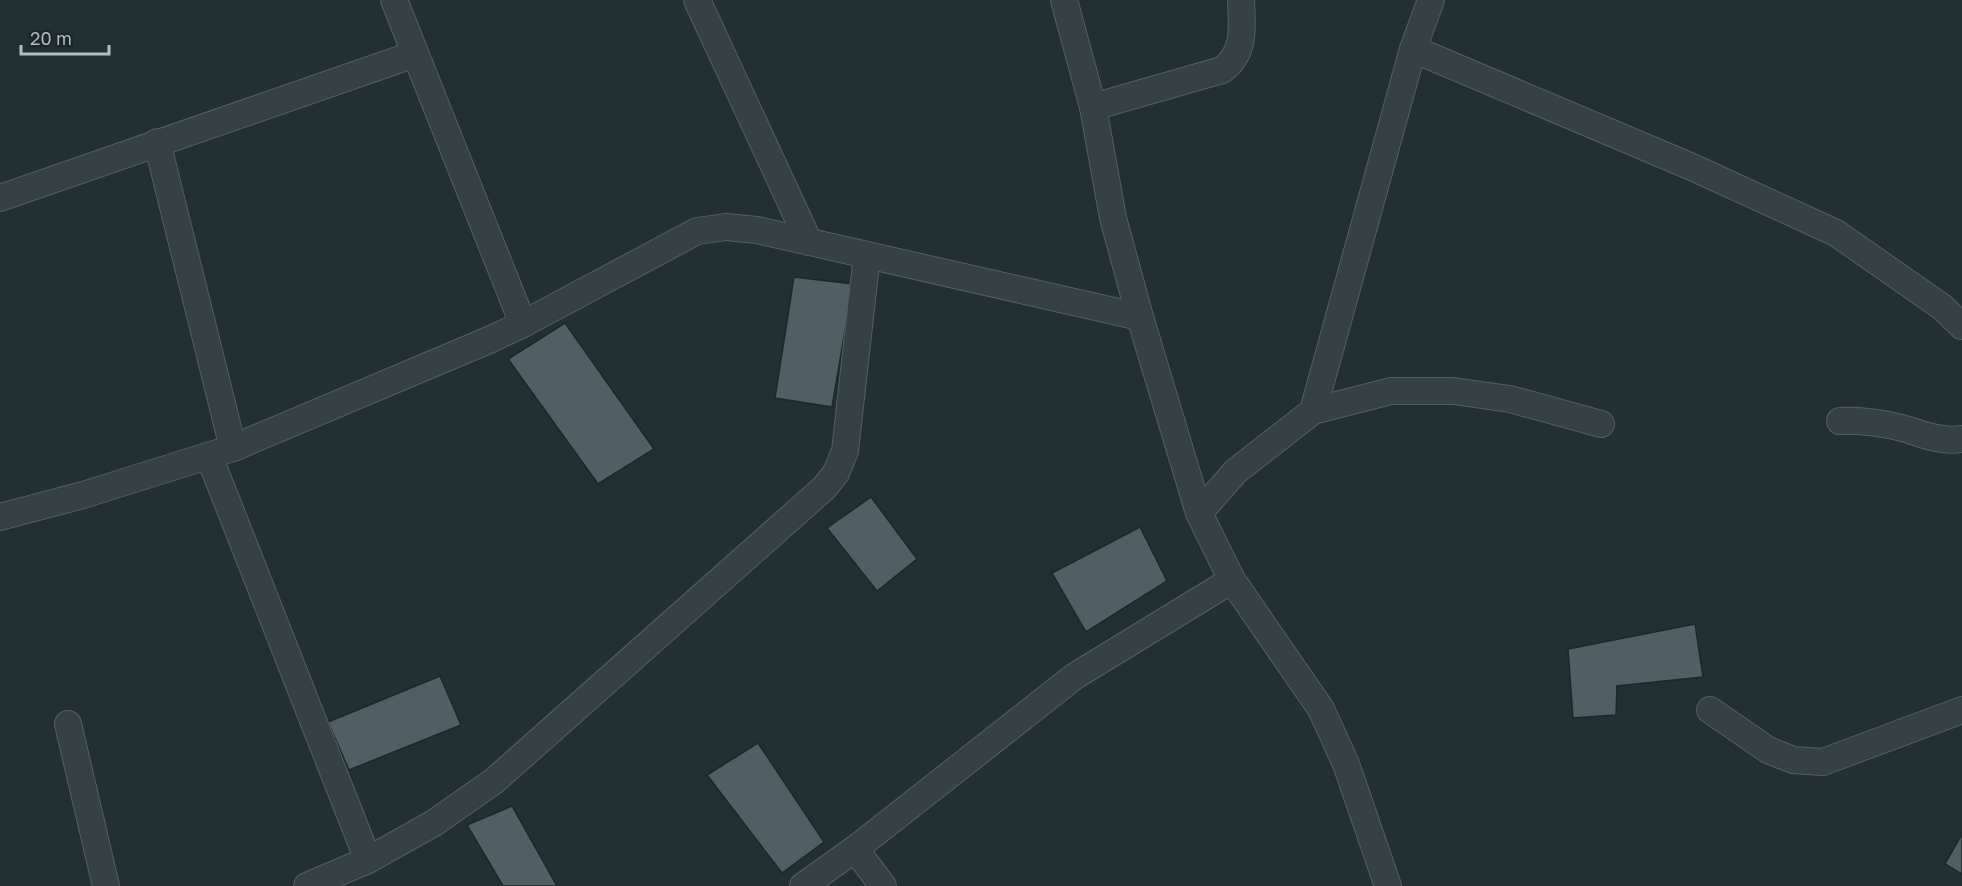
<svg xmlns="http://www.w3.org/2000/svg" width="1962" height="886" font-family="'Golos Text',sans-serif">
<rect width="100%" height="100%" fill="#223034"/>
<g fill="#4f5f64" stroke="#1c282b" stroke-width="1.5">
<polygon points="794,277 853,284 832,407 775,398"/>
<polygon points="565,323 654,449 598,484 508,359"/>
<polygon points="871,497 917,559 877,591 827,528"/>
<polygon points="1140,527 1167,581 1086,632 1052,573"/>
<polygon points="1695,624 1703,677 1617,686 1616,715 1573,718 1568,649"/>
<polygon points="440,676 461,725 349,770 328,722"/>
<polygon points="758,743 824,842 782,873 707,775"/>
<polygon points="512,806 557,886 503,886 467,825"/>
<polygon points="1962,834 1962,874 1945,864"/>
</g>
<g fill="none" stroke-linecap="round" stroke-linejoin="round">
<g stroke="#525f62" stroke-width="28">
<g id="minor">
<polyline points="394,0 523,324"/>
<polyline points="697,0 809,242"/>
<polyline points="1064,0 1093,107 1113,218 1140,317 1199,513 1232,580 1321,709 1346,764 1388,886"/>
<polyline points="1413,49 1692,167 1836,233 1942,307 1962,326"/>
<path d="M1093 107 1222 70C1246 52 1242 28 1241 0"/>
<polyline points="157,142 233,448"/>
<polyline points="0,198 415,54"/>
<polyline points="1313,411 1413,49 1431,0"/>
<path d="M1840 421C1860 420 1882 423 1902 428 1924 434 1938 442 1962 439"/>
<polyline points="209,456 368,860"/>
<polyline points="1199,513 1236,471 1313,411 1391,391 1453,391 1510,399 1601,424"/>
<polyline points="0,517 83,495 233,448 489,340 523,324 697,231 726,227 757,230 1140,317"/>
<polyline points="1710,710 1768,750 1793,760 1823,762 1962,710"/>
<polyline points="68,724 106,886"/>
<polyline points="855,849 883,886"/>
<polyline points="307,886 368,860 434,823 494,781 824,488 836,473 845,451 867,255"/>
<polyline points="803,886 855,849 1075,676 1232,580"/>
</g>
</g>
<use href="#minor" stroke="#354145" stroke-width="26"/>
</g>
<path d="M21 45v9h88v-9" fill="none" stroke="#afbdc1" stroke-width="3"/>
<text x="30" y="45" font-size="18" fill="#afbdc1" stroke="#1b2629" stroke-width="4.5" paint-order="stroke">20 m</text>
</svg>
